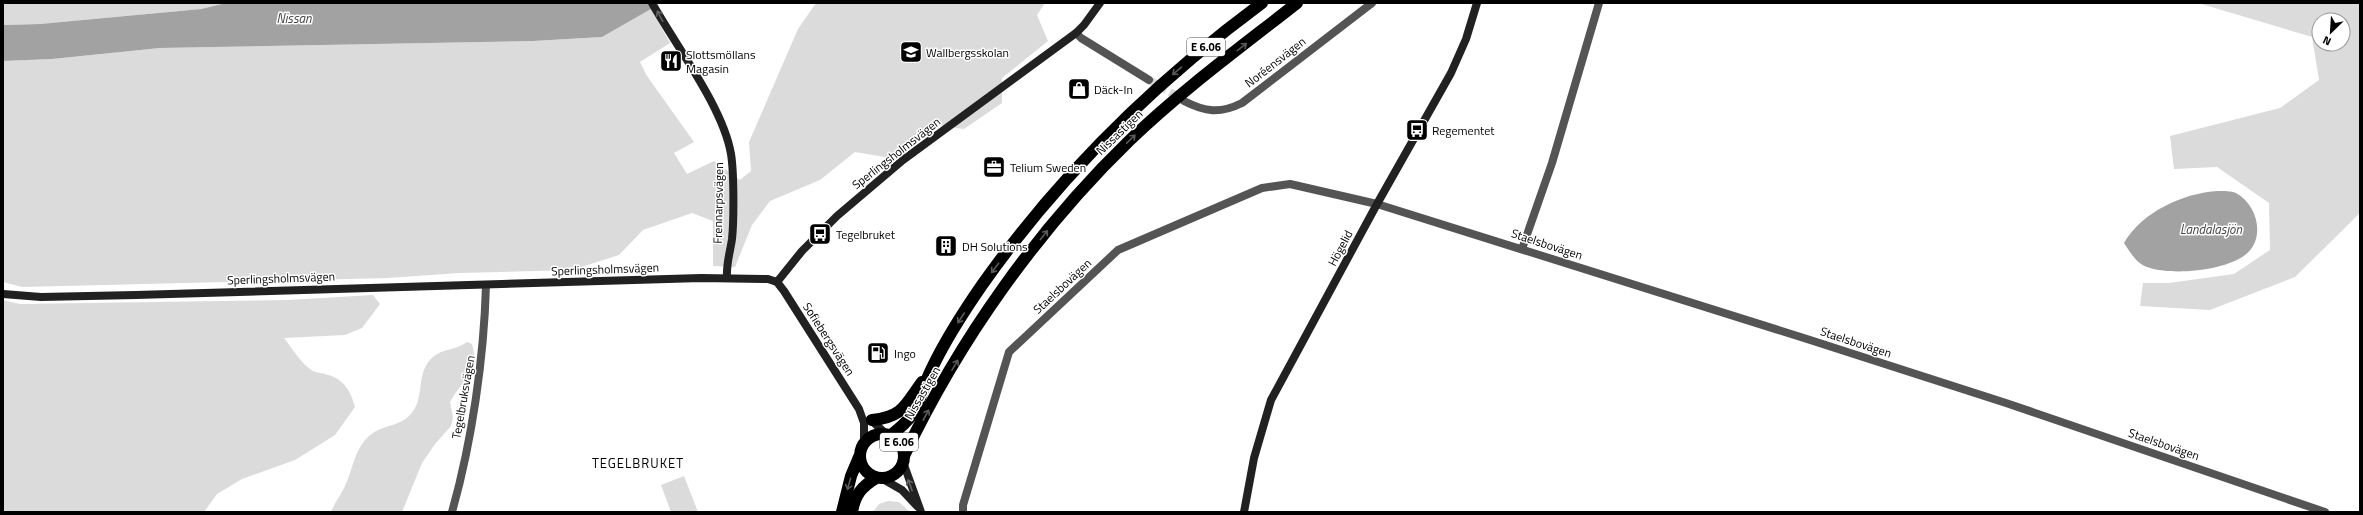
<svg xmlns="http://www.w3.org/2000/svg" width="2363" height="515" font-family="'Titillium Web',sans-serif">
<rect width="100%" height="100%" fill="#fff"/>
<g fill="#dbdbdb" fill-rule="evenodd">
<polygon points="3,3 226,3 201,9 40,24 3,25"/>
<polygon points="816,3 1045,3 1037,15 1048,41 1002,78 1002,103 964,129 933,125 891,158 855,152 820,180 770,201 752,225 735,267 713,266 713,221 692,213 643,230 619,255 572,270 459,273 388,278 22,287 3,282 3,61 52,59 160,48 533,41 602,37 651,9 670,43 640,62 647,76 694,142 674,153 687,174 714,161 740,180 751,171 749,142 798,29"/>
<path d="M2198 3H2360V213L2295 277 2210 310 2140 306 2143 283H2169L2234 274 2270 250 2269 203 2217 167 2174 169 2170 136 2280 108 2319 80 2312 37ZM2319 20H2343V44H2319Z"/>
<path d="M373 295 380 304 362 328 345 335 284 338C292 348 302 365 313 371 317 373 323 373 328 375 344 379 351 392 355 407L335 435 295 460 242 479 217 494 204 512H3V300L20 304 288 300Z"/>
<path d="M467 342 472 344C480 371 460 383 450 402L453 418 451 426 435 444 422 463 402 512H331C334 504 340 496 344 488 354 468 354 444 376 431 387 425 400 425 409 416 426 400 415 377 430 360 440 348 455 351 467 342Z"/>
<polygon points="684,476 698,512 671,512 661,485"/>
<polygon points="888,501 899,502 910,512 873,512 879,504"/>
</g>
<g fill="#a2a2a2">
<polygon points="226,3 657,3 651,9 602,37 533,41 160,48 52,59 3,61 3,25 40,24 201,9"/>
<path d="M2218 191C2223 191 2231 191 2236 193 2258 205 2266 239 2245 255 2224 271 2171 276 2147 267 2136 263 2130 252 2124 243 2142 212 2183 193 2218 191Z"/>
</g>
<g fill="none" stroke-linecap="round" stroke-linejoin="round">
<polyline stroke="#d9d9d9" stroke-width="8" stroke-dasharray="8 4" stroke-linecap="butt" points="1149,80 1182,99"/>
<g stroke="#545454" stroke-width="8">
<polyline points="1076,33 1081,38 1149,80"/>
<path d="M1184 101C1205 112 1220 114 1242 103L1372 3"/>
<polyline points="1522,249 1552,163 1599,3"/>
<path d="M452 512C472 441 484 358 486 285"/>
<polyline points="963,512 963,505 1009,352 1118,250 1262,188 1290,184 1377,204 1807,339 2006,403 2325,512"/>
</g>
<g stroke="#212121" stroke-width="8">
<path d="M652 3C676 46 723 107 731 154 734 172 734 221 732 239 730 253 726 264 727 278"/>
<polyline points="777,282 802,251 837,216 903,160 1076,33 1084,25 1100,3"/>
<polyline points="3,294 41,297 136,295 701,278 768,279 777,282 784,291 859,409 864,423 864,442"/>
<polyline points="870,419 886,434"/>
<polyline points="903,462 921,512"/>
<polyline points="881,478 902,490 917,506"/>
<polyline points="1244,512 1254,458 1271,400 1377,204 1451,73 1466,39 1477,3"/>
</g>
<g stroke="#000" stroke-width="12">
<path d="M872 420C903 417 905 405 922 382"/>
<circle cx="882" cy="456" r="22"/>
<path d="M891 435C924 410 916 400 932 368 946 339 964 311 982 285 1059 176 1155 82 1262 3"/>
<path d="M904 456C959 340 1038 229 1130 140 1182 90 1241 47 1297 3"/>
<polyline points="842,512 851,476 859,457"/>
<path d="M852 512C855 495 861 487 876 478"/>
</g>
</g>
<defs><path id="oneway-shaft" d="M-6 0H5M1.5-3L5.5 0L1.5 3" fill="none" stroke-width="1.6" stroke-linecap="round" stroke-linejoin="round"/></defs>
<g stroke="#646464">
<use href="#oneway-shaft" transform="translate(660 16) rotate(-118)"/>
<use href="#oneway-shaft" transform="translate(910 485) rotate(-111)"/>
</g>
<g stroke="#595959">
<use href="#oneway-shaft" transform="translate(1242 47) rotate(-38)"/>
<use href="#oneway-shaft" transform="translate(1177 71) rotate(140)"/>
<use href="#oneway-shaft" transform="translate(1131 139) rotate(-44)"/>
<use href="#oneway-shaft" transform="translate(1044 235) rotate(-51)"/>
<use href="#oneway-shaft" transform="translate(995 268) rotate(127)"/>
<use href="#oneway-shaft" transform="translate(961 318) rotate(123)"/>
<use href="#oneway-shaft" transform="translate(955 365) rotate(-59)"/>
<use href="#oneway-shaft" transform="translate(926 415) rotate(-61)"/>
<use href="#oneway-shaft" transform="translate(849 484) rotate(105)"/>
</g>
<defs>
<g id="school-square" transform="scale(1.15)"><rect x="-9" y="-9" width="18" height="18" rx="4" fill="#000" stroke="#fff"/><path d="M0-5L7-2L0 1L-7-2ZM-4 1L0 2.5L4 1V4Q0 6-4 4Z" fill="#fff"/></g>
<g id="restaurant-square" transform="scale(1.15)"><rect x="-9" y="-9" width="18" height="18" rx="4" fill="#000" stroke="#fff"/><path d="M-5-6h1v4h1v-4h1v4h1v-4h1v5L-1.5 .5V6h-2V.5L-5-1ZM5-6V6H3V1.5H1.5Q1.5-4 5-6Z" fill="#fff"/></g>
<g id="shop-square" transform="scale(1.15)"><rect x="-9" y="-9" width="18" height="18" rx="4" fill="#000" stroke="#fff"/><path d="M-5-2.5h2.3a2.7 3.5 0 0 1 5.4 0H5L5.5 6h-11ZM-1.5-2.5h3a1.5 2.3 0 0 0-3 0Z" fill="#fff"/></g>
<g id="bus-square" transform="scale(1.15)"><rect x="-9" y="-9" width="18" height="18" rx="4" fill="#000" stroke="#fff"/><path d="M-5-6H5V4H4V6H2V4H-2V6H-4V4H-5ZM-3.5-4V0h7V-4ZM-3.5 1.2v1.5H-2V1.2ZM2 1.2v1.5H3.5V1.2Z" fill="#fff"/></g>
<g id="office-square" transform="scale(1.15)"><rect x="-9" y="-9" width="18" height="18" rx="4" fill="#000" stroke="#fff"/><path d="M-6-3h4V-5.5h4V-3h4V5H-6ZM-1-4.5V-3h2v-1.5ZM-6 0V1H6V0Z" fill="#fff"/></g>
<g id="building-square" transform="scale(1.15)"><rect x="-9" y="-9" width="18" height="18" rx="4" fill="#000" stroke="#fff"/><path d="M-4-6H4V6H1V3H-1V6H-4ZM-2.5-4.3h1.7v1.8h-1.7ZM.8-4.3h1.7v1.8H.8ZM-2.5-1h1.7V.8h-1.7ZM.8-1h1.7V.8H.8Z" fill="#fff"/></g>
<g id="fuel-square" transform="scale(1.15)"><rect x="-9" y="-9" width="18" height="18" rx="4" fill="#000" stroke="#fff"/><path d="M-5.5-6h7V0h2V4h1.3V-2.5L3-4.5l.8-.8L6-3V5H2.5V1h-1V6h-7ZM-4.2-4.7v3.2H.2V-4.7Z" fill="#fff"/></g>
</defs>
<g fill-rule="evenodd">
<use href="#school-square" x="911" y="52"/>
<use href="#restaurant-square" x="671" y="61"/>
<use href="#shop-square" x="1079" y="89"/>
<use href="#bus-square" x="1417" y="130"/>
<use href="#office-square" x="994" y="167"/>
<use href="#bus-square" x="820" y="234"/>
<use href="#building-square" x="946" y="246"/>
<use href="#fuel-square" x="878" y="353"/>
</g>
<g text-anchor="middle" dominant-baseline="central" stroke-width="3" stroke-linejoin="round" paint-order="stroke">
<g fill="#fff" stroke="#4c4c4c" stroke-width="1">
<rect x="1187" y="38" width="38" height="18" rx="3"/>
<rect x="880" y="433" width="38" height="18" rx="3"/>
</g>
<g font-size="11" font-weight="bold" fill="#000">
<text x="1206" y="47">E 6.06</text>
<text x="899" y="442">E 6.06</text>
</g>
<g font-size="12" fill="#000" stroke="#fff" text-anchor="start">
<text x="926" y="52">Wallbergsskolan</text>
<text x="686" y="54">Slottsmöllans<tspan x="686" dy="14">Magasin</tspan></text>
<text x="1094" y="89">Däck-In</text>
<text x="1432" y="130">Regementet</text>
<text x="1010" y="167">Telium Sweden</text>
<text x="836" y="234">Tegelbruket</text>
<text x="962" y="246">DH Solutions</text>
<text x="894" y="353">Ingo</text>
</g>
<g font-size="12" fill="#000" stroke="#fff">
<text transform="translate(1275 62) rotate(-38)">Noréensvägen</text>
<text transform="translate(1119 132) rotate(-44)">Nissastigen</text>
<text transform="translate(896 153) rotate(-38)">Sperlingsholmsvägen</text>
<text transform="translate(718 203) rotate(-89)">Frennarpsvägen</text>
<text transform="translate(1547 244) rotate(18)">Staelsbovägen</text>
<text transform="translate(1340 248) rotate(-62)">Högelid</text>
<text transform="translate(605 269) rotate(-2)">Sperlingsholmsvägen</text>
<text transform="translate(281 278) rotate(-2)">Sperlingsholmsvägen</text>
<text transform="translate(1062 286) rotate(-43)">Staelsbovägen</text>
<text transform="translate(829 339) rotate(57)">Sofiebergsvägen</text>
<text transform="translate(1856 342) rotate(18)">Staelsbovägen</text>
<text transform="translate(922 393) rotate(-60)">Nissastigen</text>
<text transform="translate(463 397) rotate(-80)">Tegelbruksvägen</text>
<text transform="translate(2164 444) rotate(19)">Staelsbovägen</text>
</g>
<g font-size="13" font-style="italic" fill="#434343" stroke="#fff">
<text x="294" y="18">Nissan</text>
<text x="2211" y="229">Landalasjön</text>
</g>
<g font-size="13" letter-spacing="1" fill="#000" stroke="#fff">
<text x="638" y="463">TEGELBRUKET</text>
</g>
</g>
<rect width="2363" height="515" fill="none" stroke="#000000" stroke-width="8"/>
<g transform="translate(2331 32) rotate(205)"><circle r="19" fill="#ffffff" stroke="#999999"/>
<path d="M0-3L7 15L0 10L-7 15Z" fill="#000000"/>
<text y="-6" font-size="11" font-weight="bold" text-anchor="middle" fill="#000000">N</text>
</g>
</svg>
